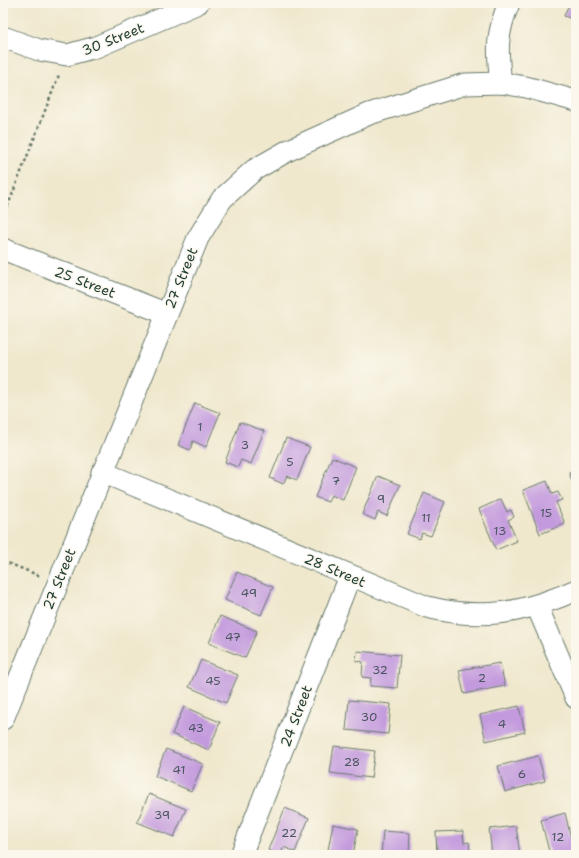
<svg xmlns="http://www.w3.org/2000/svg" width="579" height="858" font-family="'Shantell Sans',sans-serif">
<rect width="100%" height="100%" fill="#fbf7ec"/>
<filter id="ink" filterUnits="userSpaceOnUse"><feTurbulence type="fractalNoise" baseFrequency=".025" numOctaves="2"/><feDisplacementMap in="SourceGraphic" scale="8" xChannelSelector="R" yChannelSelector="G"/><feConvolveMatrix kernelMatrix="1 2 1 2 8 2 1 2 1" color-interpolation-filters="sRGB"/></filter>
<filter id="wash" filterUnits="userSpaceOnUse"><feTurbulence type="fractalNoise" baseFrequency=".012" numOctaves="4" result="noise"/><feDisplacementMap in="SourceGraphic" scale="16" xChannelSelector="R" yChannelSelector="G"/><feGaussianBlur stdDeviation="0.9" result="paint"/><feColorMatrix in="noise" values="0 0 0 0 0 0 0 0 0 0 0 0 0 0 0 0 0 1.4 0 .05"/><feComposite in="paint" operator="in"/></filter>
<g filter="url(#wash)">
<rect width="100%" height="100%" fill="#efe8cd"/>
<g id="blocks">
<g fill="#c29add">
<polygon points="566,3 576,3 576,20 564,16 569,4"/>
<polygon points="195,403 220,413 206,447 193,441 190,450 178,445"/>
<polygon points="240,422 264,431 251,464 241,460 238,467 225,462"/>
<polygon points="286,438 310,447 297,480 287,476 283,484 270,478"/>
<polygon points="332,457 356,467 343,500 331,495 328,502 315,497"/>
<polygon points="576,471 576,491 569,473"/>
<polygon points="378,476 400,485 387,516 378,512 375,520 362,514"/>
<polygon points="547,481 552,494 558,492 562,500 556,502 565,524 540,534 523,490"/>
<polygon points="424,493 445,502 431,536 422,533 420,539 407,534"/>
<polygon points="501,499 507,512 511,510 514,517 508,520 517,541 496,550 479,509"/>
<polygon points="237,572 273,587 261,615 225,600"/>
<polygon points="220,616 257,631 245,658 209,643"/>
<polygon points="357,651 400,655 397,688 370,686 371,678 362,677 363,662 356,661"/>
<polygon points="201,660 238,675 226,703 189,687"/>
<polygon points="500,663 505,686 464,694 459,670"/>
<polygon points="349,700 391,704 388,734 346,730"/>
<polygon points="519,706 525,732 486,741 480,715"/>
<polygon points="184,707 220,722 209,750 172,734"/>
<polygon points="334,746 375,751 371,778 330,773"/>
<polygon points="166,749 203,764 191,791 155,776"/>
<polygon points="538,756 545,781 505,792 498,766"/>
<polygon points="149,794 186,809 174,837 137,822"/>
<polygon points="285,808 309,818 295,852 284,847 280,855 268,850"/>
<polygon points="565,813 575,855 550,855 541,820"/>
<polygon points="333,824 358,829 353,855 327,855"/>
<polygon points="516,826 520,855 492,855 489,829"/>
<polygon points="383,831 410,833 409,855 381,855"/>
<polygon points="463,831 464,843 469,842 470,851 461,851 461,855 437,855 436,832"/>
</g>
</g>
</g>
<g filter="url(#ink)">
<use href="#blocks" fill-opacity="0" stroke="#68796a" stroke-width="1"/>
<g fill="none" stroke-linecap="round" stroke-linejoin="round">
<g stroke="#68796a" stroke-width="23">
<g id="minor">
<polyline points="3,37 39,50 67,55 96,47 198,3"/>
<path d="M501 83C497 51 496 34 509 3"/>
<polyline points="3,249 167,314"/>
<path d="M102 472 427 607C483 621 524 613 576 590"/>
<polyline points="537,606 576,698"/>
<polyline points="3,719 198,238 222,199 254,170 289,150 369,114 465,84 501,83 526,87 576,101"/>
<polyline points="241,855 350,576"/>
</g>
</g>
<g stroke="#68796a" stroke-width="2.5" stroke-dasharray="3 3" stroke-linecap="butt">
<polyline points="3,218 59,75"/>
<polyline points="3,561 40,576"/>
</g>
<use href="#minor" stroke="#fff" stroke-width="21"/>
</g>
</g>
<g text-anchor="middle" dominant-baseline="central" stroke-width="3" stroke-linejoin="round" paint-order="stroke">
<g font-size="12" fill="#48545e">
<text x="200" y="427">1</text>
<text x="245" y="445">3</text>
<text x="290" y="462">5</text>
<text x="336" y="481">7</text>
<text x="381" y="499">9</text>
<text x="546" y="513">15</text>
<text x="426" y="518">11</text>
<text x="500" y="531">13</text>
<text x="249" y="593">49</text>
<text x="233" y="637">47</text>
<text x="380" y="670">32</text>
<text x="482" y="678">2</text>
<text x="213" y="681">45</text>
<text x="369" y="717">30</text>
<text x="502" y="724">4</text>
<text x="196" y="728">43</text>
<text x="352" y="762">28</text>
<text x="179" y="770">41</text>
<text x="522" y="774">6</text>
<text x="162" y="815">39</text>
<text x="289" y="833">22</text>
<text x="558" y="837">12</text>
</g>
<g font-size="14" fill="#1f3d34" stroke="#fbf7ec">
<text transform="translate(113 39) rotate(-22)">30 Street</text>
<text transform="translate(181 278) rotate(-68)">27 Street</text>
<text transform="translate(85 282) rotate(21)">25 Street</text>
<text transform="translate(335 570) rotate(23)">28 Street</text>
<text transform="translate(59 579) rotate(-68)">27 Street</text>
<text transform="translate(296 716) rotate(-69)">24 Street</text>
</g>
</g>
<rect width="579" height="858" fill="none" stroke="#fbf7ec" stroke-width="16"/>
</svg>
